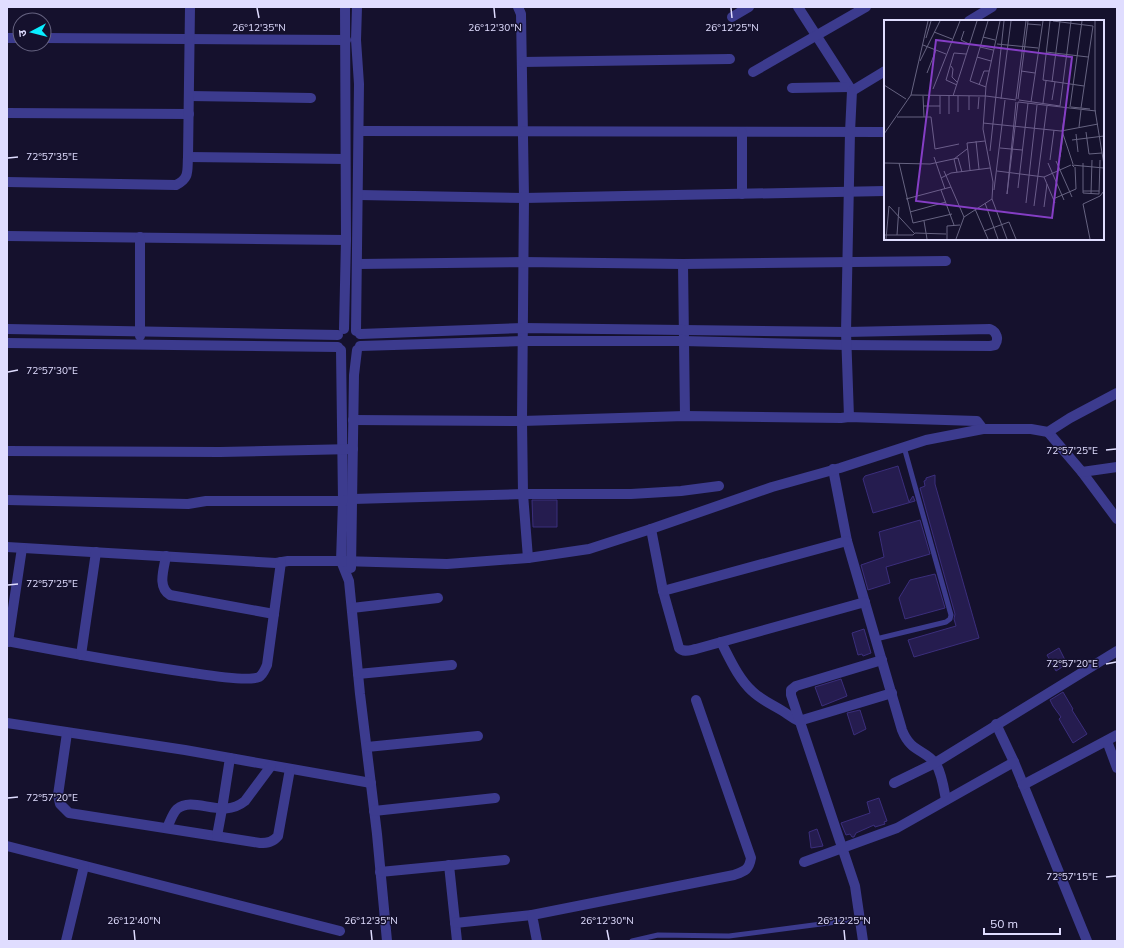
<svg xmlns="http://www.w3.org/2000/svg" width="1124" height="948" font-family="Mulish,'Noto Sans Devanagari',sans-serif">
<rect width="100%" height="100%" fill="#15112d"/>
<g fill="#251c4f" stroke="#3b2e7c">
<polygon points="898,466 909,502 913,496 915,501 873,513 863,479 865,476"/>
<polygon points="935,475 935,484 979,638 914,657 908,640 956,626 954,619 955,614 920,488 925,486 924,481 926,480 926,478"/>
<polygon points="532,500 557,500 557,527 533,527"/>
<polygon points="920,520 930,554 886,567 890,583 868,590 861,565 884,557 879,532"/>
<polygon points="935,574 945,608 905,619 899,598 910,580"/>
<polygon points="864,629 871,653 863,656 862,654 858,655 852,633"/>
<polygon points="1059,648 1067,664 1056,671 1047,655"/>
<polygon points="841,679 847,696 822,706 815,687"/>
<polygon points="1063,692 1073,709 1072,710 1087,734 1073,743 1059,719 1061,717 1053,706 1050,700"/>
<polygon points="860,710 866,729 854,735 847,713"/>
<polygon points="879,798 887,821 884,822 885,824 875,827 874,825 856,833 854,837 852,837 850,834 846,835 841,823 870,813 867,802"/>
<polygon points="817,829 823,846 811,848 809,832"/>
</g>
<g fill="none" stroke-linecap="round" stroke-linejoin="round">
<g stroke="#3c3b8e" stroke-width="5">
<polyline points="876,639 946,622 950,619 951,615 904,447"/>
<polyline points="632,941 658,935 729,936 859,919"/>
</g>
<g stroke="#3c3b8e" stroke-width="10">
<polyline points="518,7 521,14 524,198 522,421 523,494 528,558"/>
<polyline points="798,7 852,91"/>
<polyline points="732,17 749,7"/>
<polyline points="969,21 992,7"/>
<polyline points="7,38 20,38"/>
<polyline points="44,38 346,40"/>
<polyline points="522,62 730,59"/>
<polyline points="753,72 866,7"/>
<polyline points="792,88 849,87"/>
<polyline points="189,96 311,98"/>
<polyline points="7,113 189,114"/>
<polyline points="359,131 885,132"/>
<polyline points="188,157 345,159"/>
<path d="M7 182 176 185C190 178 187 171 188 157L190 7"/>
<polyline points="742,194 742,132"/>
<polyline points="359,195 524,198 885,191"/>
<polyline points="7,236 346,240"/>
<polyline points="140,237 140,336"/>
<polyline points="358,264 523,262 683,264 946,261"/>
<polyline points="683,264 685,416"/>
<polyline points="7,329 338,335"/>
<polyline points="344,329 346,240 345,7"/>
<polyline points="356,331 359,84 356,40 357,7"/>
<path d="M360 334 523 328 846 332 990 329C997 332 999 339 995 345L990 346 846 345 683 341H523L360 346"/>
<polyline points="7,343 338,347"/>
<polyline points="341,350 343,501 341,561 349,581 360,694 377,834 387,941"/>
<polyline points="849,417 846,332 850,132 852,91 885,71"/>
<polyline points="353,420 522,421 685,416 841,418 849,417 977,421 983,429"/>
<polyline points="1048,432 1082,472 1117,519"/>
<polyline points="7,451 220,452 353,449"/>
<path d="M833 469 847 541 902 730C911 753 925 749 936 764 942 774 944 789 946 800"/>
<polyline points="1082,472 1117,467"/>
<polyline points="7,500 188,504 206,501 344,501 353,499 523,494 631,494 681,491 719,486"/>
<path d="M651 529 663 591 679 648C684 653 690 650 696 649L865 602"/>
<polyline points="7,547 276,563 288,561 341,561 447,564 528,558 589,549 651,529 772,487 840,468 926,440 983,429 1031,429 1048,432 1070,418 1117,393"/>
<path d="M166 556C164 569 157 587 170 595L274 614"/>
<polyline points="351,568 354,375 357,350"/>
<polyline points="663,591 847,541"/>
<polyline points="352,608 438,598"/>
<path d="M7 641C69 653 131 664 193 673 206 675 248 682 259 677 263 675 265 669 267 665L281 562"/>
<polyline points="8,642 22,548"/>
<path d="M721 642C730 659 738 678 752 691 760 699 771 704 781 710 788 714 791 718 799 721L892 693"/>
<polyline points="81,655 96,552"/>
<polyline points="358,674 452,665"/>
<polyline points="7,723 185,750 371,783"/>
<polyline points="996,724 1014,762 1087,941"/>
<path d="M67 733 58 795 60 804 69 813 260 843C268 843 273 842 278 836L290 769"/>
<polyline points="1107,741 1117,768"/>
<polyline points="367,747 478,736"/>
<polyline points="894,783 935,763 1117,651"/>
<polyline points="1023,785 1117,735"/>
<polyline points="374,811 495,798"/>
<path d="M167 828C170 822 172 814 177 809 194 795 222 820 245 801L271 766"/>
<polyline points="217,836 222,809 230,758"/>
<polyline points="7,846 340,931"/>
<polyline points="804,862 897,828 1014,762"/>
<polyline points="449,865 457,941"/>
<polyline points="380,872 505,860"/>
<polyline points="455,923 532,915"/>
<polyline points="66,941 84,866"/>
<path d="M537 941 532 915 734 875C745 871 749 870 751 858L696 700"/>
<polyline points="863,941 855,886 791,695 791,690 796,686 882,660"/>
</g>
</g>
<path fill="none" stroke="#e0ddff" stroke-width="1.5" d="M257 8 259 18M494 8 495 18M731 8 732 18M8 158 18 157M8 372 18 370M1106 450 1116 449M8 585 18 584M1106 664 1116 662M8 798 18 797M1106 877 1116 876M134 930 135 940M371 930 372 940M607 930 609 940M844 930 845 940"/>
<g transform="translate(884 20)">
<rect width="220" height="220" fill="#15112d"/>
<path fill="none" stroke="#666381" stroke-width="1" d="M116 1 102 66 99 109 109 162 108 179 123 219M166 1 159 60 200 66M169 1 209 6 197 88M211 1V90L220 145M144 4 157 5M80 11 77 20 85 24M50 12 68 19M99 17 111 20M42 18 47 1M113 24 154 28M39 25 62 34M96 27 109 30M162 32 204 37M93 37 107 41M36 41 56 1M67 46 69 49 68 57 73 62M137 51 151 53M43 53 52 30M168 62 176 1M0 65 22 79M73 65 62 60 70 33 82 34M95 65 100 51H105M102 67 86 61 104 1M49 69 76 1M27 75 102 76 132 80M39 76 40 97M69 76 93 1M117 79 127 1M132 79 142 1M134 79 144 1M135 80 176 86M168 80 171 62M132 82 123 174 134 82M134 82 212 91M147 82 159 1M159 83 162 61M39 86H56M176 86 187 1M182 87 178 111 189 144M186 87 198 1M187 87 206 89M94 89 95 77M85 90V76M74 92V76M56 94V76M65 94V76M13 97H47L51 129 75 124M99 103 177 111 214 104M195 107 197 90M202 112 205 134 218 133M0 114 27 75 44 1M192 114 194 132M188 120 220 116M92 121 95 149M116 128 138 130M106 131 120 1M50 137 61 169M176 137 179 116M166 140 170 110M172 141 188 177M0 143 46 144 74 138 78 152M15 143 29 203 68 194M164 143 180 180M199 143V173L215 174 216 140M190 147 188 145 220 148M86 150 83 123 101 121M60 151 80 197 72 219M113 151 160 157 171 183M73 152 70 139 83 129M160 157 187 145M57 158 67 153 106 148M134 168 144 83M57 170 70 205M110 170 121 80M199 171H215M207 174 208 140M22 179 67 167M169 179 192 169 191 147M101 183 114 219M142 183 153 85M150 186 163 86M160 187 163 164M91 189 104 219M26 192 62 182M80 197 108 179M40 201 43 219M100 211 125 202 132 219M0 215H29L31 213 62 214M13 215 15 187M2 219 5 186 30 213M63 219V206L76 205M206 219 199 184 216 176 220 171"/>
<path fill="#853ec5" fill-opacity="0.15" stroke="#853ec5" stroke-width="2" d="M52 20 188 37 168 198 32 181Z"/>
<rect width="220" height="220" fill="none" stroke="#e0ddff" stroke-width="2"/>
</g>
<g font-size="10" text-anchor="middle" fill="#e0ddff" stroke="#15112d" stroke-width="3" stroke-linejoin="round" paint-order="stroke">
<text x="259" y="31">26°12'35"N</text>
<text x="495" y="31">26°12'30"N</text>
<text x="732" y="31">26°12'25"N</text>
<text x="52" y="160">72°57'35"E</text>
<text x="52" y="374">72°57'30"E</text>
<text x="1072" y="454">72°57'25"E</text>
<text x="52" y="587">72°57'25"E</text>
<text x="1072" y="667">72°57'20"E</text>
<text x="52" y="801">72°57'20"E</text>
<text x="1072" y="880">72°57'15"E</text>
<text x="134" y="924">26°12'40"N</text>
<text x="371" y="924">26°12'35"N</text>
<text x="607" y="924">26°12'30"N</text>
<text x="844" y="924">26°12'25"N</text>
</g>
<rect width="1124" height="948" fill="none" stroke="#e0ddff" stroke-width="16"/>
<g transform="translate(32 32) rotate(263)"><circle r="19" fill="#15112d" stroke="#666381"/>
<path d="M0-3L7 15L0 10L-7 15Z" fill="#09edff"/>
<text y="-6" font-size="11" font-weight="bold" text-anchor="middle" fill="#e0ddff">उ</text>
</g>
<path d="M984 928v6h76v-6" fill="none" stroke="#e0ddff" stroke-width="2"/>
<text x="990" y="928" font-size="12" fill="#e0ddff" stroke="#15112d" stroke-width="3" paint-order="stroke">50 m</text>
</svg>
